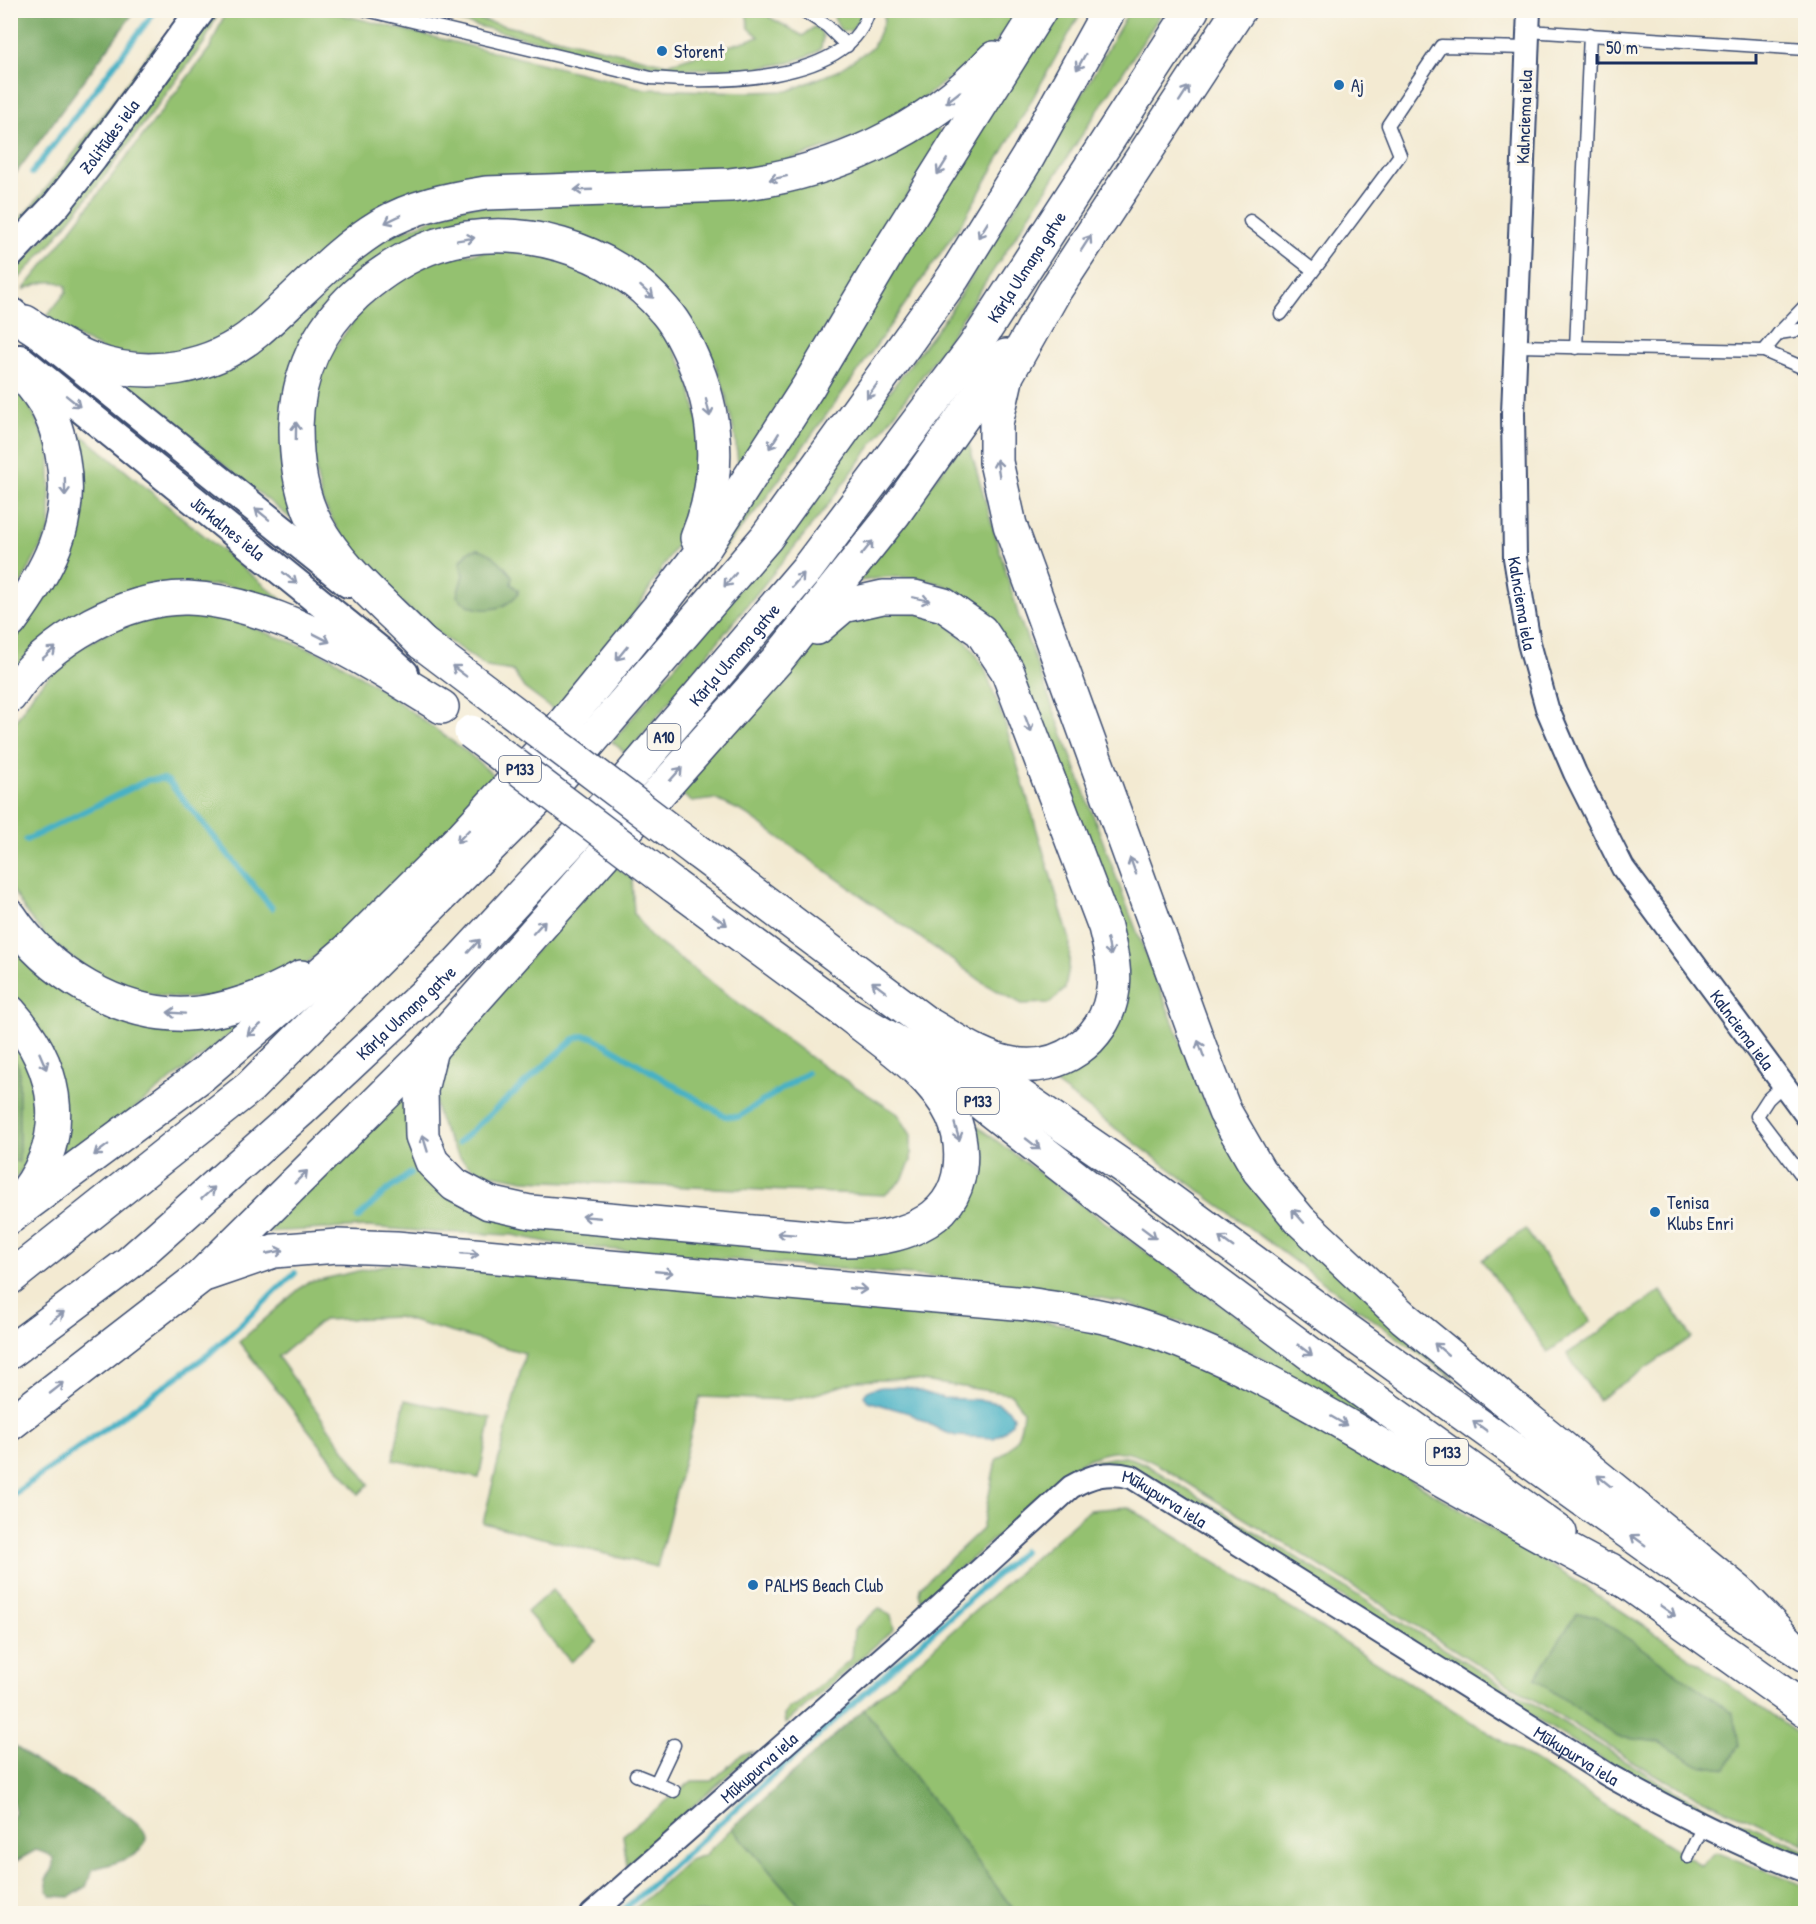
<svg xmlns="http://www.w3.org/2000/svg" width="1816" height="1924" font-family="'Patrick Hand',sans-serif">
<rect width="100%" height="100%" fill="#fbf7ec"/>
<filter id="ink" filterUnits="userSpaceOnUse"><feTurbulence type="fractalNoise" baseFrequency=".0167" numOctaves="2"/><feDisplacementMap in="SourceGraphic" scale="12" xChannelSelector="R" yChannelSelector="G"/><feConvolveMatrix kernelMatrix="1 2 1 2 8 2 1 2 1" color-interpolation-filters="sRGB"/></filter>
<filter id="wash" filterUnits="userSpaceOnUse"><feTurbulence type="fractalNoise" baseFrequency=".008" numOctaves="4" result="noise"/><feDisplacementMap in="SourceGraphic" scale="24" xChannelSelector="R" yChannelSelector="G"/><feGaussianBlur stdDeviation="1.35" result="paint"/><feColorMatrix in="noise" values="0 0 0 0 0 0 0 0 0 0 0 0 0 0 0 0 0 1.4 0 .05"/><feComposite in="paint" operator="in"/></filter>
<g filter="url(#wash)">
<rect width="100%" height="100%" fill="#f3ead2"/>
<g fill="#94c16f" stroke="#587866" stroke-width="1.5" fill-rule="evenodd">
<polygon points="216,11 219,11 204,43 110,169 49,246 12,286 10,276 52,230"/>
<path d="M226 11H327L646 89 746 92 788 91 837 71 873 47 884 21V11H1023L992 46 881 130 758 170 477 182 256 319 191 353 114 355 49 323 52 319 48 315 66 292V286C53 277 37 284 23 290L47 261 210 48Z"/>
<polygon points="418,11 443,11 667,64 759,37 749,28 746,11 772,11 769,17 803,36 814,27 820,30 823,37 821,48 815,53 792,62 759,68 670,69 585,53"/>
<polygon points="837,11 862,11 860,18 851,31 841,31 834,18"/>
<polygon points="1054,11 1082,11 965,218 859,370 760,506 699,578 587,721"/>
<polygon points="1129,11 1163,11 942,349 825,509 627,754 612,742 756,568 949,313 1057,139"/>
<polygon points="168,37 70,167 11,236 10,227 31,207 66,164 153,48"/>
<polygon points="933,125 942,134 942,138 745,462 741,464 738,462 735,436 726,396 716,366 689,318 528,222 501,220 320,311 299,525 124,385 125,382 156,382 372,244 464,206 708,197"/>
<path d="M497 250 550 256 586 268 621 289 666 334 687 374 700 427 695 505 680 539 632 617 559 714 524 688 513 671 487 667 440 635 383 587 347 546 322 501 311 449 314 392 331 353 363 308 414 270 441 258ZM478 549 504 566 512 576 511 584 518 590 457 596 463 575 460 562 469 551Z"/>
<polygon points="11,377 23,392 50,450 50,529 11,603"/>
<polygon points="82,435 287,604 237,588 219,585 128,591 106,599 76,614 11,673 11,640 50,585 71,442"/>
<path d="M967 438 1019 617 1130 914 1206 1105 1456 1381 1046 1077 1121 1011 997 627C961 590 944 577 890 577 879 577 868 581 857 581Z"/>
<polygon points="895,607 943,621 968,643 984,666 1006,727 1070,940 1069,967 1065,989 1050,1003 1022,1004 987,985 743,812 715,799 692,802 675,789 796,657 823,634 847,616"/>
<polygon points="160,613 195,614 235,621 331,657 376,686 467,752 497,778 409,875 320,953 305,964 212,997 178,998 149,994 113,982 88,970 49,940 28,915 13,891 10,885 10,730 34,692 57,668 80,647 116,629"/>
<path d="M611 864 632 878 634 914 651 937 814 1060 898 1114 911 1135V1161L902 1180 885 1195 523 1180C506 1176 483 1175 468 1165 452 1153 433 1113 435 1094 437 1082 441 1069 444 1057Z"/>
<polygon points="10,938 41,973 247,1021 69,1159 63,1149 40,1029 11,996"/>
<polygon points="10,1031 38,1084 36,1149 10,1187"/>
<polygon points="403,1091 452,1195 906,1248 977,1126 1118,1232 1417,1444 1416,1453 1259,1356 1209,1332 1122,1302 1063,1291 981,1281 616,1250 557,1244 512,1235 433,1232 367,1227 266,1232"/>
<polygon points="1525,1229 1591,1321 1548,1352 1482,1260"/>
<path d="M389 1264 1002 1313 1112 1334 1170 1352 1252 1387 1420 1485 1584 1586 1670 1643 1805 1739V1844L1705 1800 1650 1772 1162 1467C1131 1450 1113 1445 1080 1463L922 1602 919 1594 920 1587 982 1529 996 1460C1016 1445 1021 1436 1023 1411L1011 1394 908 1379 856 1381 819 1393 790 1400 700 1397 657 1567 483 1523 525 1353 397 1317 323 1320 278 1357 369 1484 359 1494 239 1342 306 1283ZM1659 1742 1726 1769 1698 1764Z"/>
<polygon points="1661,1291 1692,1337 1598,1400 1567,1354"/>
<polygon points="405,1400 491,1418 479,1478 393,1460"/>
<path d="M1122 1456 1134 1459 1145 1464 1671 1789 1710 1809 1805 1850V1860L1744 1835 1626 1775 1139 1470C1117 1460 1104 1461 1081 1470L1095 1461Z"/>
<polygon points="1128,1507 1701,1865 1716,1852 1805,1886 1805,1913 1016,1913 864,1709 1089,1510"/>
<polygon points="552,1590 596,1641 571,1662 527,1612"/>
<polygon points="879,1608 891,1616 894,1629 785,1724 784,1715 789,1707 796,1706 852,1658 854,1630"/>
<polygon points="753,1752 627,1866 623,1835 692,1781 712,1781 742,1754"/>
<polygon points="732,1828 806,1913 630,1913 689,1860 705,1855"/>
</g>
<g fill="#77a762" stroke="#496b60" stroke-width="1.5">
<polygon points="11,10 135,11 14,176 10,175"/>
<path d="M478 549C493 552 503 565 512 576L511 584 518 590V594C502 613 474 615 457 596L463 575 460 562 469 551Z"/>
<polygon points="11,1053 19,1068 19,1162 11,1160"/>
<polygon points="1576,1614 1595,1615 1734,1714 1739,1745 1726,1769 1698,1765 1659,1742 1618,1737 1535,1679"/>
<polygon points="864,1709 1016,1913 806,1913 732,1828"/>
<path d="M11 1743C20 1750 28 1757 37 1763 55 1775 149 1818 146 1838 144 1859 109 1864 93 1869L86 1887 70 1897 51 1896 48 1891 46 1879 53 1869V1858L48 1854 36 1850 11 1864V1820L15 1813 11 1788Z"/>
</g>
<path fill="#47b1c5" stroke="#317092" stroke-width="1.5" d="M883 1387H906L943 1398 982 1400 998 1403 1008 1409 1013 1417 1012 1423 1004 1432 994 1438 956 1436 942 1431 909 1413 868 1401 864 1396C868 1388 874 1388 883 1387Z"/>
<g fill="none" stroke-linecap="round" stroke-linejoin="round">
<g stroke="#47b1c5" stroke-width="6">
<polyline points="32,173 156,10"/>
<polyline points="26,840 148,780 163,779 169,782 272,908"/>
<polyline points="458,1143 574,1039 583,1036 593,1037 725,1116 738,1117 807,1073"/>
<polyline points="358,1218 384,1193 411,1173"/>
<polyline points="10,1497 209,1354 295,1273"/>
<polyline points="619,1914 1023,1551"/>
</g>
</g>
</g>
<g filter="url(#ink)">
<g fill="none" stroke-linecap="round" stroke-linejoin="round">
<g stroke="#3b4b6f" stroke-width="15">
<g id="service">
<path d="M366 10 651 78C711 83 850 85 869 10"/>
<polyline points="802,10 827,26 847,46"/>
<polyline points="1528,31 1806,49"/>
<polyline points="1250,221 1313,270"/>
<polyline points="1281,314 1400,155 1388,125 1441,46 1527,48"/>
<polyline points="1779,333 1806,305"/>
<polyline points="1515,346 1764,351 1806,369"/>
<polyline points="1576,348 1590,34"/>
<polyline points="1764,351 1779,333 1806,329"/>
<polyline points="1783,1085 1768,1099 1757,1116 1806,1181"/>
<polyline points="636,1775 656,1783 674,1745"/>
<polyline points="656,1783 674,1791"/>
<polyline points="1688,1857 1703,1826"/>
</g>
</g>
<g stroke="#3b4b6f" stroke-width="26">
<g id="minor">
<path id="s1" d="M1529 10 1513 413 1515 558 1529 643 1547 708 1575 773 1623 868 1806 1115"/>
<path id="s2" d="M592 1914 922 1623 1071 1487C1092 1475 1108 1471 1132 1477L1608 1775C1672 1811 1737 1845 1806 1871"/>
</g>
</g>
<g stroke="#3b4b6f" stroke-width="32">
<g id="tertiary">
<path id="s3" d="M10 254 57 204 93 158 201 10"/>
<polyline points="10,311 348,583"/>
<path id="s4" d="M20 359 381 652 404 673"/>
</g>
</g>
<g stroke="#3b4b6f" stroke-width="36">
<g id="primary">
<polyline points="422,643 496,699"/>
<polyline points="698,852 926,1023 975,1065 1141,1179 1341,1326 1731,1606 1806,1655"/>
<polyline points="673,885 848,1014 905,1047 940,1071 1102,1198 1316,1358 1560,1533"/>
<polyline points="1609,1569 1806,1710"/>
</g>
</g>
<g stroke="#3b4b6f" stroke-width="36">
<g id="trunk">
<polyline points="1239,10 1054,292 1007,375 996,424 996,462 1010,525 1205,1061 1225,1112 1259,1171 1300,1220 1404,1318 1739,1592 1790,1644"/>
<path d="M25 322C47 336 69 351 93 360 147 380 212 369 256 332 298 297 334 253 381 225 413 206 449 199 486 193L730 185C829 175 926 132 994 58"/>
<path d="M10 360C23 374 35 388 45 404 55 421 60 441 63 460 74 525 47 572 10 622"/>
<path d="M817 628 843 606 883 597H914L944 605 981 631 1007 670 1105 927C1110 949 1117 972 1112 995 1104 1041 1059 1072 1013 1064 981 1059 953 1038 926 1023"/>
<path d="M422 643C386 606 340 570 316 524 300 494 296 460 296 427 297 375 318 329 356 294 380 273 407 255 437 245 515 220 613 247 665 311 679 327 688 347 696 367 719 423 720 483 697 538"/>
<path d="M10 696C30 665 59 642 92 624 120 609 156 597 188 598 277 602 369 662 442 707"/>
<path d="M10 916C47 972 119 1017 188 1014 226 1012 268 996 301 977"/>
<path d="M10 1012C62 1070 71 1142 18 1202"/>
<path d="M431 1049 421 1090 422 1136 432 1162 455 1185 489 1203 530 1212 844 1240C893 1240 953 1227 960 1168 962 1150 960 1132 952 1115 933 1074 883 1042 848 1014"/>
<polyline points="10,1217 202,1075 347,951 463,836 538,755 659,607 705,547 808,387 887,254 1040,10"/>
<path d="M207 1274 274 1251 337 1246 396 1248 1027 1304C1063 1310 1100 1314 1134 1325 1235 1356 1323 1412 1413 1464 1485 1506 1559 1545 1632 1585"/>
<polyline points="10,1278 250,1087 559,778 766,538 953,278 1028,157 1109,10"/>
<path id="s5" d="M10 1352 129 1263 300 1111 458 963 606 804 807 569 974 347 1192 10"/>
<polyline points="10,1424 200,1277 431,1049 778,659 894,514 1006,356"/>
</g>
</g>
<use href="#service" stroke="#fff" stroke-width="12"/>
<use href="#minor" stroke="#fff" stroke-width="22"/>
<use href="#tertiary" stroke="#fff" stroke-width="28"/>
<use href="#primary" stroke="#fff" stroke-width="33"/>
<use href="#trunk" stroke="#fff" stroke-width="33"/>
<g stroke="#3b4b6f" stroke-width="36" stroke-linecap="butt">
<g id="primary-bridge">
<polyline points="496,699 698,852"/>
<polyline points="471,732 673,885"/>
</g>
</g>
<use href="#primary-bridge" stroke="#fff" stroke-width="33"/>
</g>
<defs><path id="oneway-shaft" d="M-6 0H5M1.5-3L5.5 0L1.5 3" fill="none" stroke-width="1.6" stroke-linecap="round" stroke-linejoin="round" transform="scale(1.5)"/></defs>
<g stroke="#8d97ae">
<use href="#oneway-shaft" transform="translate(1081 62) rotate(119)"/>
<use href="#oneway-shaft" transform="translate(1184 94) rotate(-57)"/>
<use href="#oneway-shaft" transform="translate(953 97) rotate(142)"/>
<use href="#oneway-shaft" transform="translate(942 167) rotate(122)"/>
<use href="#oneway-shaft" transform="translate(778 178) rotate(168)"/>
<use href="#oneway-shaft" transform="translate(583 190) rotate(178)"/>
<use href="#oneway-shaft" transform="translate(393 219) rotate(154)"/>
<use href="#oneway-shaft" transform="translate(983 230) rotate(122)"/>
<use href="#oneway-shaft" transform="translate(466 239) rotate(-9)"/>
<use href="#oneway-shaft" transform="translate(1086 243) rotate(-57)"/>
<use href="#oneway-shaft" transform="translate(647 292) rotate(42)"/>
<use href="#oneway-shaft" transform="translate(872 391) rotate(126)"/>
<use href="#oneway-shaft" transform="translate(73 401) rotate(39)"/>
<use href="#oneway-shaft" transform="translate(708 408) rotate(77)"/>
<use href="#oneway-shaft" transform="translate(296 431) rotate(-89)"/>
<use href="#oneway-shaft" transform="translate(774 441) rotate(122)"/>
<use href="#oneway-shaft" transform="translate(998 468) rotate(-99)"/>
<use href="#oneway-shaft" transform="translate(65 487) rotate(89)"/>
<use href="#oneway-shaft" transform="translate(262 514) rotate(-141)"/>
<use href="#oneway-shaft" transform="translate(867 548) rotate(-51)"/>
<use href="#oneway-shaft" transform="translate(290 578) rotate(39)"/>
<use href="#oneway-shaft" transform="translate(730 580) rotate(131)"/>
<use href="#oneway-shaft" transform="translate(798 580) rotate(-49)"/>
<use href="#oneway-shaft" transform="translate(921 599) rotate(12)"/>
<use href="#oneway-shaft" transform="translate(322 638) rotate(27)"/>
<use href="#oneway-shaft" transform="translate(49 653) rotate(-41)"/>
<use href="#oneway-shaft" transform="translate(622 653) rotate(129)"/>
<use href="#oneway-shaft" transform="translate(459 671) rotate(-143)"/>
<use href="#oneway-shaft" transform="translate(1028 724) rotate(69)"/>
<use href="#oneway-shaft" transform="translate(676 774) rotate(-48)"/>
<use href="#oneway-shaft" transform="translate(463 836) rotate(134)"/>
<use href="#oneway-shaft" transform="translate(1133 866) rotate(-110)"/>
<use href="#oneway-shaft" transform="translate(720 920) rotate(36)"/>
<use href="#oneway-shaft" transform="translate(539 927) rotate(-48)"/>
<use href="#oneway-shaft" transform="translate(474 946) rotate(-47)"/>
<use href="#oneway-shaft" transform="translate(1109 947) rotate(78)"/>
<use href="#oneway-shaft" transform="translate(879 987) rotate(-143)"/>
<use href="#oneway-shaft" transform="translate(176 1013) rotate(-176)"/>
<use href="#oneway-shaft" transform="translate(254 1030) rotate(140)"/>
<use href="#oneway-shaft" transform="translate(1201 1049) rotate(-110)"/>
<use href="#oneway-shaft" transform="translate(43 1061) rotate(67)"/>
<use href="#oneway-shaft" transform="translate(957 1132) rotate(74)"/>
<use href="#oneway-shaft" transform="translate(425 1143) rotate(-107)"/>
<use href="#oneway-shaft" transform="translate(1033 1144) rotate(38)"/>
<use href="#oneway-shaft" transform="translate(101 1150) rotate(143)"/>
<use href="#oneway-shaft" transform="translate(301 1177) rotate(-45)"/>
<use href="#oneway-shaft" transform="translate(208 1193) rotate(-42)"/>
<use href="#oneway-shaft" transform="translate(1298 1216) rotate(-132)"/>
<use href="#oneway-shaft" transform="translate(591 1217) rotate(-175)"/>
<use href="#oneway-shaft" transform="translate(1149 1233) rotate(37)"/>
<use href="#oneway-shaft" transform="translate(786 1234) rotate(-175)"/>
<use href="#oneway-shaft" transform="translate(1226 1242) rotate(-144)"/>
<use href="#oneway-shaft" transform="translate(275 1252) rotate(-11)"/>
<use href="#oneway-shaft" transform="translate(470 1254) rotate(5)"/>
<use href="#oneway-shaft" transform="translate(664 1272) rotate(5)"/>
<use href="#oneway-shaft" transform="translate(858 1289) rotate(5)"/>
<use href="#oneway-shaft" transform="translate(57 1317) rotate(-37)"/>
<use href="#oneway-shaft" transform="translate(1441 1349) rotate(-140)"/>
<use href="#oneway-shaft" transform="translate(1305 1350) rotate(37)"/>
<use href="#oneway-shaft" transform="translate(57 1388) rotate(-38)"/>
<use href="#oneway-shaft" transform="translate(1339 1421) rotate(30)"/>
<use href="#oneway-shaft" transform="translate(1480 1426) rotate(-144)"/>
<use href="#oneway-shaft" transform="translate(1604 1481) rotate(-141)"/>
<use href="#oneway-shaft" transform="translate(1638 1540) rotate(-144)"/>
<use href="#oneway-shaft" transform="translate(1668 1611) rotate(35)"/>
</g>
</g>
<g fill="#1f6fb2" stroke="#fbf7ec" stroke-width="2">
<circle cx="662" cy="51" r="6"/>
<circle cx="1339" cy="85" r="6"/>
<circle cx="1655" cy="1212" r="6"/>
<circle cx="753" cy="1585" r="6"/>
</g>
<g text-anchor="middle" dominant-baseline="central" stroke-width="6" stroke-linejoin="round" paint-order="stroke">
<g fill="#fbf7ec" stroke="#5e6b89" stroke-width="1.5">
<rect x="647.5" y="724" width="33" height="26" rx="4.5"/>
<rect x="499" y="756" width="42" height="26" rx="4.5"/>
<rect x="957" y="1088" width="42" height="26" rx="4.5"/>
<rect x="1426" y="1439" width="42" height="26" rx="4.5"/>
</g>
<g font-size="16" font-weight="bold" fill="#1b2f5e">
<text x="664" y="737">A10</text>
<text x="520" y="769">P133</text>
<text x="978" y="1101">P133</text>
<text x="1447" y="1452">P133</text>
</g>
<g font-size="18" fill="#1b2f5e" stroke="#fbf7ec" text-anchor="start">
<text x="674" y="51">Storent</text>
<text x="1351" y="85">Aj</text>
<text x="1667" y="1202">Tenisa<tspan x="1667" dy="21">Klubs Enri</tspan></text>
<text x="765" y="1585">PALMS Beach Club</text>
</g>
<g font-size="18" fill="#1b2f5e" stroke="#fbf7ec">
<text transform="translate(1524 117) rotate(-88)">Kalnciema iela</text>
<text stroke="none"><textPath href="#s3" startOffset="154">Zolitūdes iela</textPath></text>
<text stroke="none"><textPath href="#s5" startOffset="1494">Kārļa Ulmaņa gatve</textPath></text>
<text stroke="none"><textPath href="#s4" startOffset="268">Jūrkalnes iela</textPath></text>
<text stroke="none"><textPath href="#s1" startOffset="594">Kalnciema iela</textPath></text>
<text stroke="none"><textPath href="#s5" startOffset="1008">Kārļa Ulmaņa gatve</textPath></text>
<text stroke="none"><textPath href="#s5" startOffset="522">Kārļa Ulmaņa gatve</textPath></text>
<text stroke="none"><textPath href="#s1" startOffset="1080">Kalnciema iela</textPath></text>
<text stroke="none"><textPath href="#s2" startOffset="744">Mūkupurva iela</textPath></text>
<text stroke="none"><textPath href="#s2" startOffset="1230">Mūkupurva iela</textPath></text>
<text stroke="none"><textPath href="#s2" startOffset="222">Mūkupurva iela</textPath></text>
</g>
</g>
<rect width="1816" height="1924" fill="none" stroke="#fbf7ec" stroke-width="36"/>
<path d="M1597 54v9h159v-9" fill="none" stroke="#1b2f5e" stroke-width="3"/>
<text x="1606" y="54" font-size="18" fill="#1b2f5e" stroke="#fbf7ec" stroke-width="4.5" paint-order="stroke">50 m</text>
</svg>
